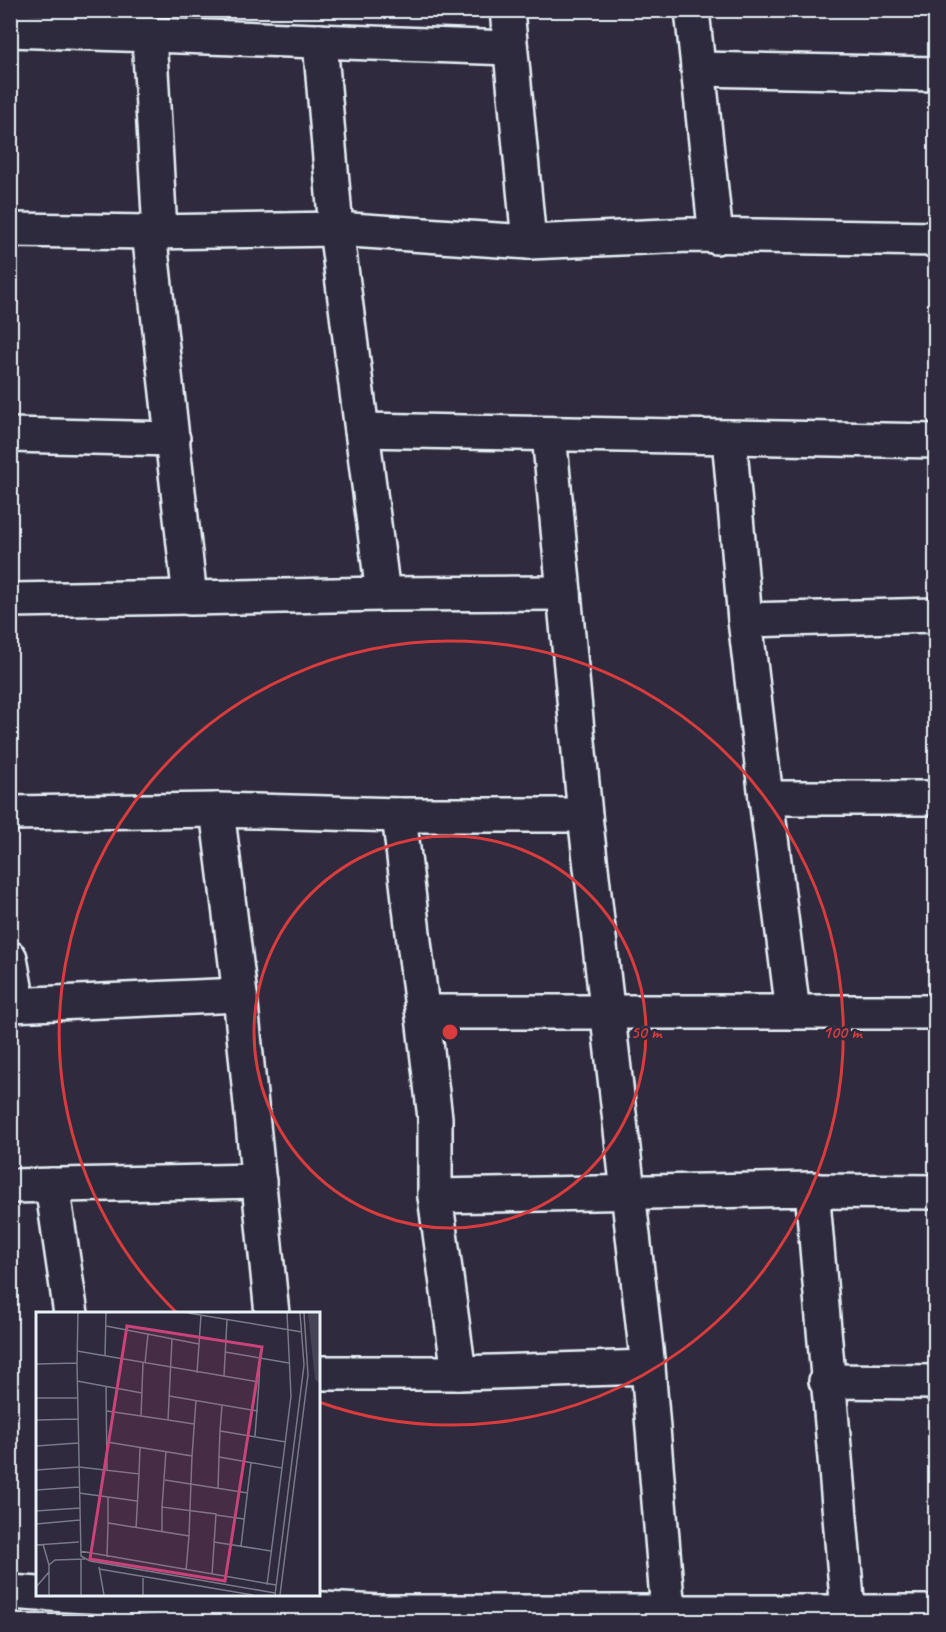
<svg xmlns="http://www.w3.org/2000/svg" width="946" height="1632" font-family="Caveat,sans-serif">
<rect width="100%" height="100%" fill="#2f2a3d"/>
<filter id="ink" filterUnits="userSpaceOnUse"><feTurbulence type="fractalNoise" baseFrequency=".0167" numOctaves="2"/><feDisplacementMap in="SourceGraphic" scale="12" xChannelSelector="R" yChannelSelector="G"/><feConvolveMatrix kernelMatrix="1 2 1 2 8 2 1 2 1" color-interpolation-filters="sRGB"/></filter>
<g filter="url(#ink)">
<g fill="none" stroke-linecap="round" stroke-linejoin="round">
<g stroke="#e8f1f8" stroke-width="38">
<g id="minor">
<polyline points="507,10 529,242"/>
<polyline points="692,10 716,237"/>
<polyline points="10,30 510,48"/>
<polyline points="149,35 160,232"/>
<polyline points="698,69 936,74"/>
<polyline points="10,230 149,232 336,229 529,242 689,235 936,239"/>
<polyline points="149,232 190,598 383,594 336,229 320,41"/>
<polyline points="362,430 936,441"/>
<polyline points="549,434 585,815"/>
<polyline points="10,435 173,439"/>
<polyline points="729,437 745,620"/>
<polyline points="383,594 564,593"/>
<polyline points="10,600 190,597"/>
<polyline points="766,798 745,620 936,615"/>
<polyline points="10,813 217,810 399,815 585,815 648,1367"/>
<polyline points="399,815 435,1118 435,1196"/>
<polyline points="10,958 18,1004"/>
<polyline points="240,995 272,1314"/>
<polyline points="10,1005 240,995 217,810"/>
<polyline points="423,1012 936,1012"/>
<polyline points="793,1012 766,798 936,798"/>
<polyline points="52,1185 71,1314"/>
<polyline points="10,1186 259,1181"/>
<polyline points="812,1191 936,1192"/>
<polyline points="318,1373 459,1373 648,1367 668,1612"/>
<polyline points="459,1373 435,1196 812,1189 848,1611"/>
<polyline points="826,1381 936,1382"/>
<polyline points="10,1592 38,1594"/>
<polyline points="50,1594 379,1612 936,1612"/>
</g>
</g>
<use href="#minor" stroke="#2f2a3d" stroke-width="33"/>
</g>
</g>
<g fill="none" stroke="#d83c3d" stroke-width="3">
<circle cx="450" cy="1032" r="196"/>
<path d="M178 1314A392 392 0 1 1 319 1402"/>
</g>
<g transform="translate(36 1312)">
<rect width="284" height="284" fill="#2f2a3d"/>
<path d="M272 1H283V71L279 67Z" fill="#464455"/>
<path fill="none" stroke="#797a88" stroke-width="1.5" d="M152 1 266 20M70 14 163 32M41 39 223 70 219 124M189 40 253 51M69 44 70 1M41 51 45 244 54 249 239 281M107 51 105 104 132 108 136 27M109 51 112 22M0 52 41 51 42 1M161 61 165 3M188 64 191 8M41 69 106 81M223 70 224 46M70 74 71 158M133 84 222 99M0 86H42M71 99 105 104M0 108 42 107M132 108 158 112M184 119 186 93M71 130 156 144 153 224M0 134 42 131M156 144 160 88M183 145 184 119 250 130M246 156 255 84 251 1M0 158 43 155 103 162 104 135M129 168 212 181M182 177 183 145 246 156 231 273M0 178 43 175M43 181 101 189M126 195 130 139M0 199 44 196M180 203 208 207M72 211V185M0 212 44 208M100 217 103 162M126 221V195L180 202 176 263M178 230 235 239M7 232 13 253M0 233 43 230M205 234 215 151M44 239 240 273M71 245 72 211 153 224 150 259M45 247V283M63 255 68 283M63 257 217 283M0 275 13 260M13 283V253L19 248 49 247M107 283V264M239 283 268 53 264 1M244 283 272 63 268 1"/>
<path fill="#ca437a" fill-opacity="0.15" stroke="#ca437a" stroke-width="3" d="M91 14 226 35 189 269 54 247Z"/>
<rect width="284" height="284" fill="none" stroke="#e8f1f8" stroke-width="3"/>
</g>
<circle cx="450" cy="1032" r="9" fill="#d83c3d" stroke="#2f2a3d" stroke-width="3"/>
<g font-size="18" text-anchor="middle" font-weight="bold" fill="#d83c3d" stroke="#2f2a3d" stroke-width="5" stroke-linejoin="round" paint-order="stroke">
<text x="646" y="1038">50 m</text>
<text x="842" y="1038">100 m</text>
</g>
<rect width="946" height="1632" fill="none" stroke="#2f2a3d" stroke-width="36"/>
<rect x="18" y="18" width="910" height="1596" fill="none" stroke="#e8f1f8" stroke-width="2" filter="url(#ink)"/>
</svg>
